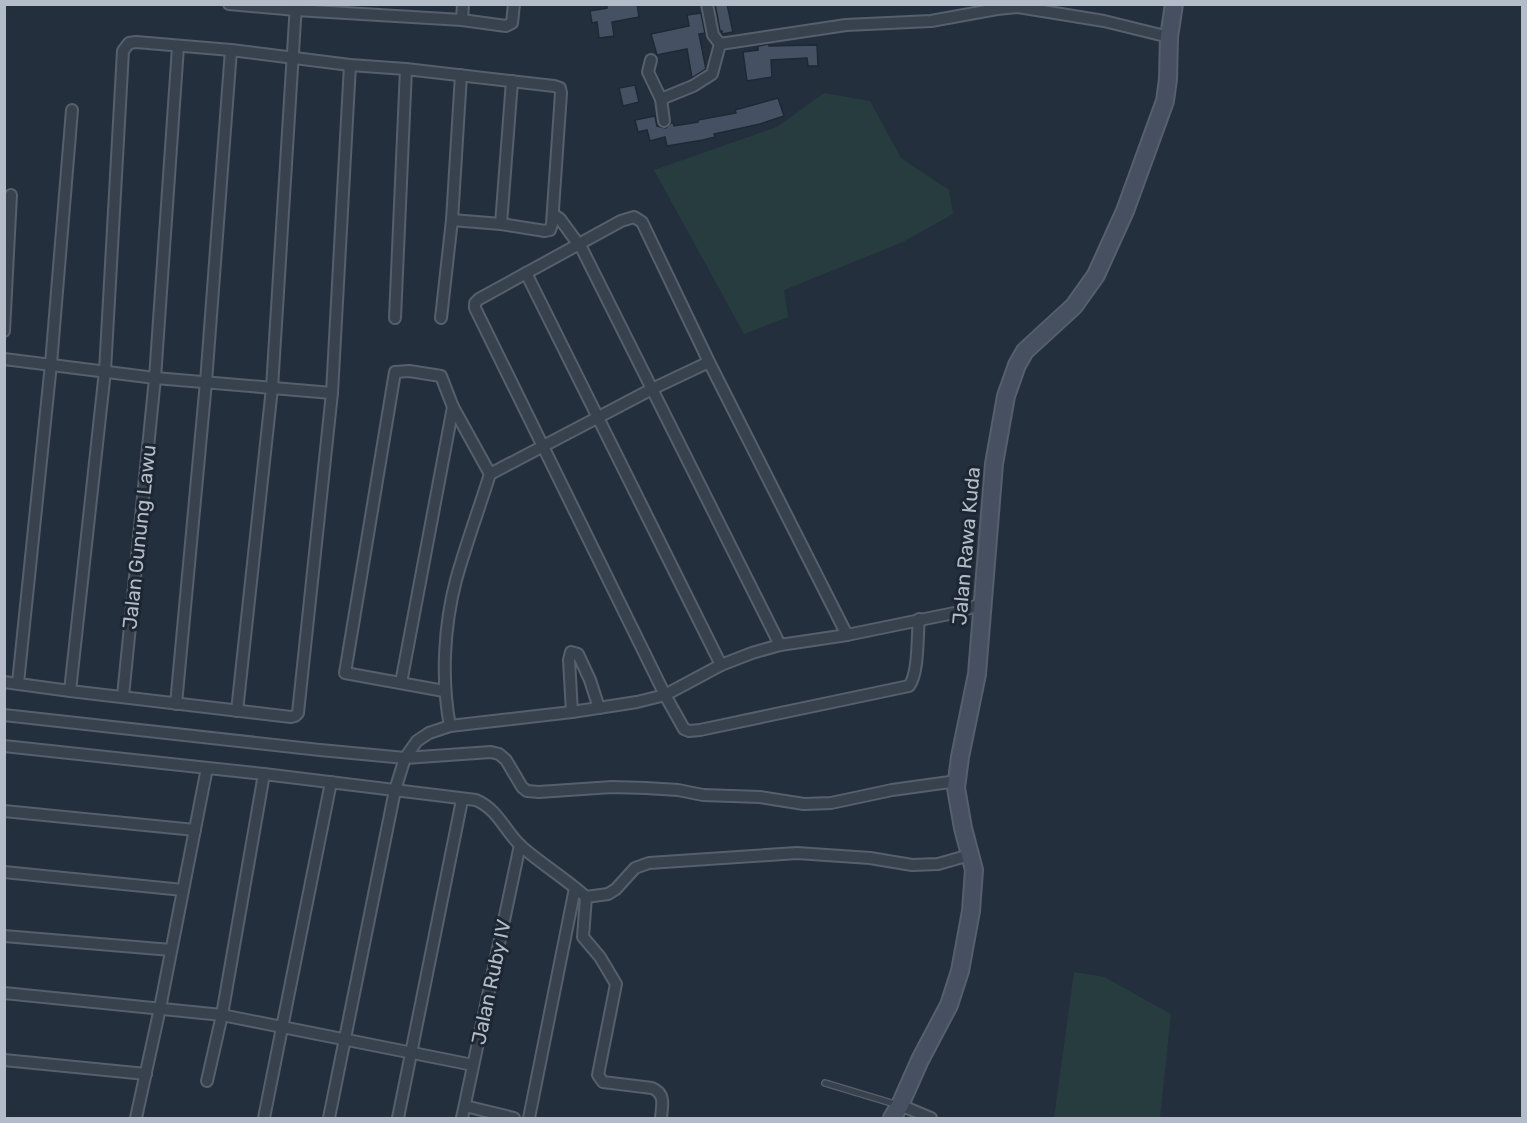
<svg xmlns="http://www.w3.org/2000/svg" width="1527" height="1123" font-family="Rubik,sans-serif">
<rect width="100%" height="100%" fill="#242f3e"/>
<g fill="#263c3f">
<polygon points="824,93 870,101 901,158 949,190 953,214 903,242 784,290 788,317 744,334 654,170 777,127"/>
<polygon points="1074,972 1104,977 1171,1014 1160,1118 1054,1118"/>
</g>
<g fill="#455162" stroke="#1f2835" stroke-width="1.5">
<polygon points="607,4 637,4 639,17 612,22 614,36 599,38 597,22 592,23 590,11 607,8"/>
<polygon points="715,4 727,4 733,32 722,34 722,31 720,31"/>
<polygon points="701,13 705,33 699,34 706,69 692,78 687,49 657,55 651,34 689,26 687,15"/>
<polygon points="769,44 769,46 817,45 818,66 808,66 807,58 771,60 772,77 747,81 743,52 758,50 758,46"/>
<polygon points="635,85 639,102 623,106 619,88"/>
<polygon points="778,98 784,116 760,124 714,134 715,137 703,140 667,146 665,137 650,141 647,130 638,132 635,120 655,116 657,126 666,128 671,123 673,123 674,126 698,122 698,120 736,113 735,110"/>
</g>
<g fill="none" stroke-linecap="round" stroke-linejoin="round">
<g stroke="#565f6c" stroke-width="8">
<polyline id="lane" points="825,1083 898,1105"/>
</g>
<g stroke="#565f6c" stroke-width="14">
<g id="street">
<polyline points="229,4 296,10 462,20 506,26 512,23 514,4"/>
<polyline points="707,4 713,35 720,44 846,25 931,21 997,9 1018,7 1104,21 1169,37"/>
<polyline points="462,20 463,4"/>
<polyline points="651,60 648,72 661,99 664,121"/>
<polyline points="661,99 693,86 712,74 720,44"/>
<polyline points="553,214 560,219 582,249 780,645"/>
<polyline points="501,224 512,81"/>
<polyline points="526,273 721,665"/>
<polyline points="395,318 406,69"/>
<polyline points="441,318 452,220 461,75"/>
<polyline points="4,331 11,195"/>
<polyline points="4,359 155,378 332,393"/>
<path d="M847 635 709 362 642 222 634 217 621 221 479 299 475 303V308L665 695 684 729 689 731 700 730 909 686C919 673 917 636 919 619"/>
<polyline points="4,682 70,691 291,717 295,716 298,713 332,393 350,65"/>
<polyline points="18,683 51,364 72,110"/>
<polyline points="401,683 453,407"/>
<polyline points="70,691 105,371 123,51 129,43 136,42 231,50 350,65 406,69 554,86 560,88 561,93 552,224 550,230 545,231 501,224 452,220"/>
<polyline points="444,691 345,673 395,372 409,371 441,376 453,407 490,474"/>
<polyline points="123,696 155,378 178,47"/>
<polyline points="176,704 206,382 231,50"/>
<polyline points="237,711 272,388 296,4"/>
<polyline points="572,712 569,660 571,652 578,654 590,680 599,708"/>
<polyline points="4,715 320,750 405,758 491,752 499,754 506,760 522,787 527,791 539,792 612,787 646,788 678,790 703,795 760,797 804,804 831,803 892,790 957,781"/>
<path d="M450 726C441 679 444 626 456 580 466 544 479 509 490 474L652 389 709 362"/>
<path d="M4 746 264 774 476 800C499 810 505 832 522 847 543 865 566 879 586 897L583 937 600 957 616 984 598 1075 603 1082 652 1088C666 1094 662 1105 661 1118"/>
<polyline points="4,811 195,830"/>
<polyline points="4,872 183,890"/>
<polyline points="586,897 608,894 616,889 635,868 649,863 797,853 870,858 912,865 938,864 970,855"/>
<polyline points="4,936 171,950"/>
<polyline points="4,993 222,1015 473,1065"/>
<polyline points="4,1060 146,1074"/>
<polyline points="207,1081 222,1015 264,774"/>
<polyline points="900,1105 931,1118"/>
<polyline points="465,1106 514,1118"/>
<polyline points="136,1118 160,1008 207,768"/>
<polyline points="264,1118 331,782"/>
<polyline points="329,1118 395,790 405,758 417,741 429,733 450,726 572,712 637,702 665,695 721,665 752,653 780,645 847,635 959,612 981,604"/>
<polyline points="398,1118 462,800"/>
<polyline points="462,1118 520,845"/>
<polyline points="529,1118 575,888"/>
</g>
</g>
<g stroke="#565f6c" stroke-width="20">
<polyline id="secondary" points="892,1118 900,1105 920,1060 949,1005 960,971 971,911 974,870 963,828 956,788 960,757 977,674 994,464 1006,396 1017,365 1025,351 1074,306 1096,275 1125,211 1165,101 1168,79 1169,37 1174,4"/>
</g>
<use href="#lane" stroke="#38414e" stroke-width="5"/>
<use href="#street" stroke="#38414e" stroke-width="10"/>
<use href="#secondary" stroke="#465061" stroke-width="16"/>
</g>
<g text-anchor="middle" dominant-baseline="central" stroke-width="6" stroke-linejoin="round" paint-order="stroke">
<g font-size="20" fill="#b4bcc9" stroke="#1d2633">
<text transform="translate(139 537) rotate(-84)">Jalan Gunung Lawu</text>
<text transform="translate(966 546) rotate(-85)">Jalan Rawa Kuda</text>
<text transform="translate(491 982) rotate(-78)">Jalan Ruby IV</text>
</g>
</g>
<rect width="1527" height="1123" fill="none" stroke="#b4bcc9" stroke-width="12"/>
</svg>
